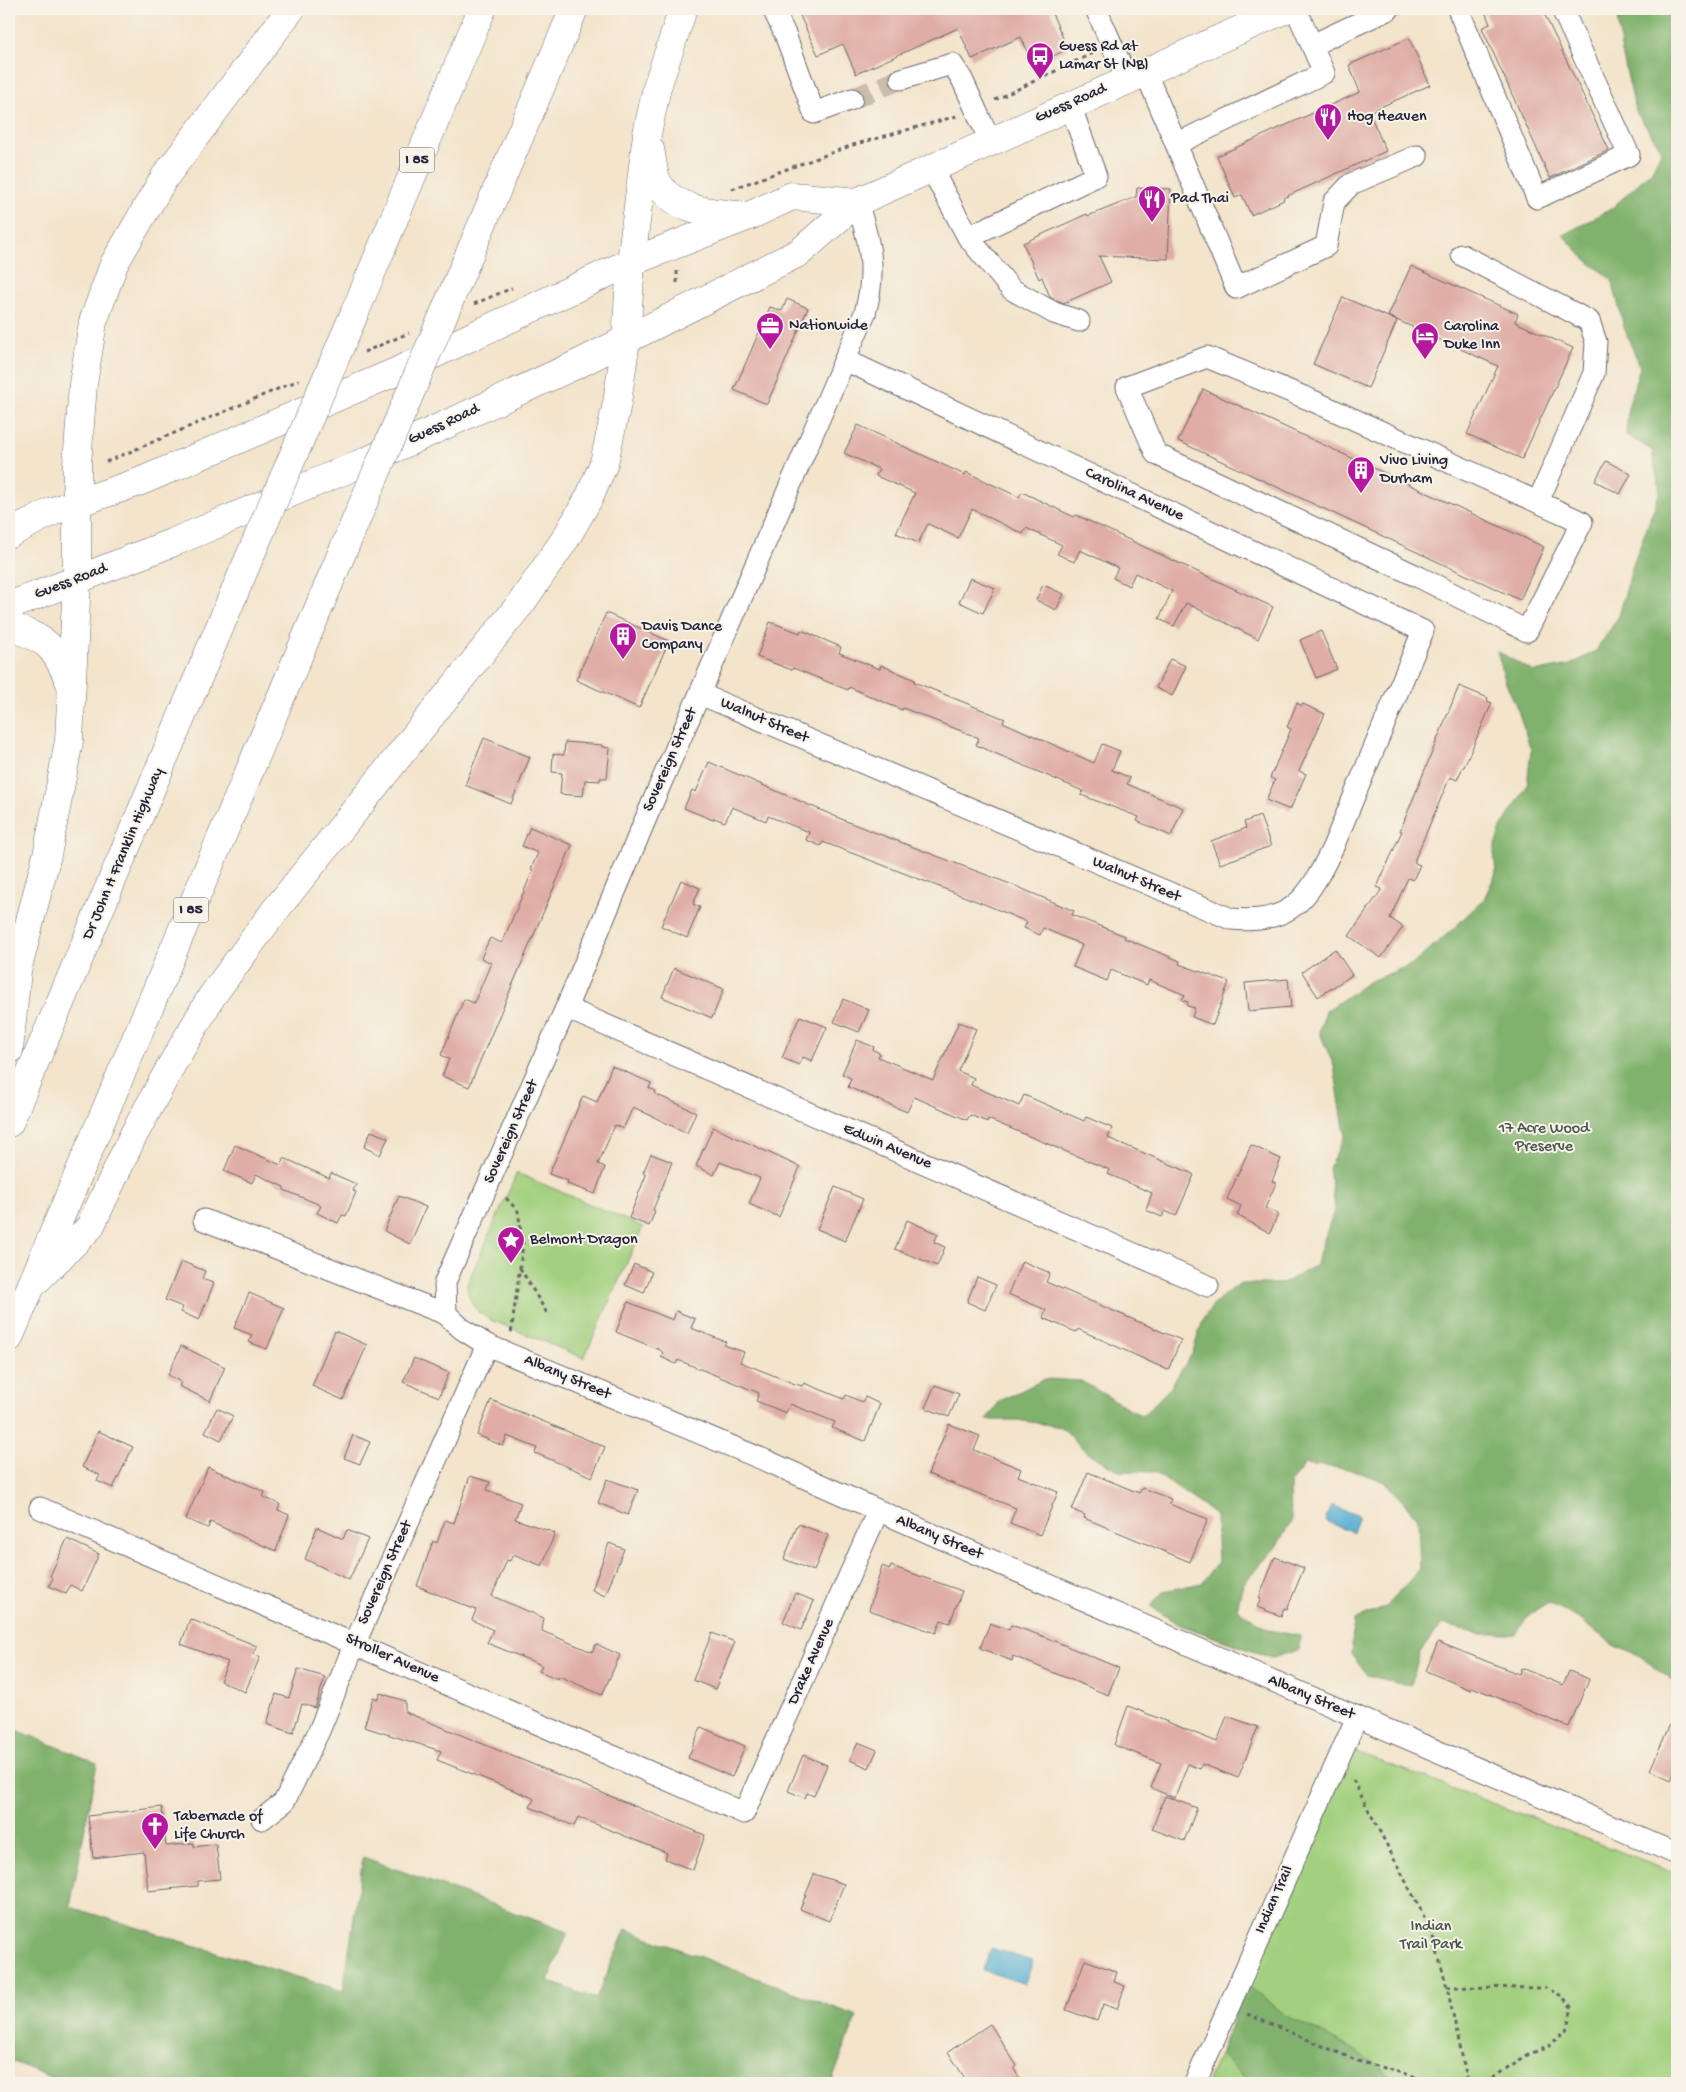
<svg xmlns="http://www.w3.org/2000/svg" width="1686" height="2092" font-family="'Gochi Hand',sans-serif">
<rect width="100%" height="100%" fill="#f7f3e8"/>
<filter id="ink" filterUnits="userSpaceOnUse"><feTurbulence type="fractalNoise" baseFrequency=".02" numOctaves="2"/><feDisplacementMap in="SourceGraphic" scale="10" xChannelSelector="R" yChannelSelector="G"/><feConvolveMatrix kernelMatrix="1 2 1 2 8 2 1 2 1" color-interpolation-filters="sRGB"/></filter>
<filter id="wash" filterUnits="userSpaceOnUse"><feTurbulence type="fractalNoise" baseFrequency=".0096" numOctaves="4" result="noise"/><feDisplacementMap in="SourceGraphic" scale="20" xChannelSelector="R" yChannelSelector="G"/><feGaussianBlur stdDeviation="1.12" result="paint"/><feColorMatrix in="noise" values="0 0 0 0 0 0 0 0 0 0 0 0 0 0 0 0 0 1.4 0 .05"/><feComposite in="paint" operator="in"/></filter>
<g filter="url(#wash)">
<rect width="100%" height="100%" fill="#f3e4cb"/>
<g fill="#a2d07e" stroke="#62795c">
<path d="M517 1173 643 1227 584 1358 491 1320C474 1311 469 1303 467 1284Z"/>
<polygon points="1351,1750 1677,1873 1677,2083 1207,2083"/>
</g>
<g fill="#81b26d" stroke="#526a54">
<polygon points="1624,9 1677,9 1677,1684 1641,1657 1613,1645 1581,1620 1549,1603 1528,1615 1516,1634 1479,1634 1442,1624 1420,1652 1411,1685 1396,1683 1367,1675 1351,1654 1354,1621 1385,1607 1420,1569 1418,1518 1384,1481 1348,1469 1305,1464 1290,1483 1291,1522 1276,1547 1243,1584 1237,1609 1269,1630 1300,1636 1299,1650 1272,1658 1178,1624 1150,1606 1164,1591 1202,1583 1218,1562 1216,1515 1154,1472 1120,1471 1086,1452 1062,1427 1018,1420 986,1420 1000,1401 1045,1379 1081,1381 1142,1416 1169,1389 1192,1354 1204,1317 1218,1300 1239,1284 1282,1284 1315,1266 1335,1208 1329,1168 1345,1135 1334,1066 1319,1031 1326,1011 1368,982 1413,964 1453,929 1484,899 1496,873 1494,851 1501,828 1527,786 1531,750 1518,710 1506,683 1497,651 1534,672 1570,665 1596,651 1619,616 1633,565 1660,492 1652,450 1626,435 1628,408 1640,367 1624,327 1612,280 1582,256 1563,235 1611,209 1652,171 1662,150 1636,112 1621,48 1617,15"/>
<polygon points="9,1727 97,1763 70,1907 343,1991 363,1857 568,1932 548,1981 596,1999 626,1929 857,2016 831,2083 65,2083 9,2060"/>
<polygon points="1246,1984 1283,2014 1353,2049 1398,2080 1408,2083 1251,2083 1220,2055"/>
</g>
<g fill="#50acce" stroke="#396784">
<polygon points="1331,1505 1359,1516 1353,1532 1325,1521"/>
<polygon points="991,1948 1033,1961 1025,1984 983,1970"/>
</g>
<g id="blocks">
<g fill="#dfada5">
<polygon points="797,9 1050,9 1068,49 1034,65 1021,37 972,59 958,28 856,74 843,44 818,55"/>
<polygon points="1484,9 1542,9 1609,150 1550,178 1482,28 1490,24"/>
<polygon points="1409,38 1430,85 1369,112 1386,151 1283,198 1284,200 1251,215 1242,195 1235,198 1217,156 1360,92 1349,65"/>
<polygon points="1137,188 1171,189 1168,259 1099,256 1111,282 1064,303 1050,297 1042,277 1039,279 1023,243 1087,214 1088,216 1136,197"/>
<polygon points="1411,266 1518,314 1515,322 1573,348 1522,459 1467,434 1498,366 1388,316"/>
<polygon points="1343,297 1397,321 1368,388 1313,364"/>
<polygon points="787,299 808,308 767,404 734,390 770,307 782,311"/>
<polygon points="1203,389 1544,547 1520,600 1178,441"/>
<polygon points="858,425 965,475 966,472 1019,497 1022,492 1074,517 1076,515 1273,607 1258,639 1186,603 1174,626 1159,619 1172,591 1135,573 1129,586 1113,578 1118,568 1080,550 1074,562 1057,554 1062,545 1026,528 1023,534 972,509 958,538 928,524 918,543 896,533 915,493 876,476 879,469 844,453"/>
<polygon points="1606,461 1631,474 1620,494 1595,481"/>
<polygon points="970,578 995,588 983,613 959,602"/>
<polygon points="1043,585 1064,594 1056,610 1036,600"/>
<polygon points="606,613 669,641 639,708 576,680"/>
<polygon points="770,622 800,633 801,630 841,647 839,653 880,669 881,665 915,680 914,682 1005,719 1003,722 1094,763 1102,744 1120,751 1112,770 1130,778 1127,784 1183,808 1171,836 1137,821 1139,817 1081,795 1083,791 976,745 979,738 903,708 902,710 849,687 848,690 793,668 792,670 757,657"/>
<polygon points="1321,631 1337,669 1316,678 1300,640"/>
<polygon points="1170,659 1186,666 1172,696 1156,688"/>
<polygon points="1459,686 1488,698 1487,701 1492,703 1464,767 1463,767 1457,780 1450,777 1415,859 1415,863 1420,865 1413,880 1408,878 1390,918 1403,927 1381,958 1349,936 1382,889 1377,887 1402,831 1400,831"/>
<polygon points="1297,703 1302,706 1303,704 1325,714 1299,771 1306,774 1290,810 1266,800 1275,780 1270,778 1291,729 1287,727"/>
<polygon points="484,738 530,757 511,804 465,785"/>
<polygon points="565,742 602,745 602,747 610,748 607,778 600,778 600,781 585,780 583,796 560,794 562,773 552,772 553,754 564,755"/>
<polygon points="709,762 853,824 1018,887 1074,911 1072,915 1125,936 1124,938 1180,961 1179,964 1229,982 1213,1025 1192,1017 1195,1008 1187,1006 1188,1002 1182,1000 1185,995 1149,980 1147,985 1111,970 1107,981 1073,967 1082,945 1043,928 1040,935 1024,928 1027,922 989,906 823,842 821,846 806,840 809,832 768,816 766,821 732,807 725,822 714,818 713,820 684,808 692,790 696,792"/>
<polygon points="1260,816 1271,846 1220,864 1211,841 1246,828 1244,822"/>
<polygon points="530,827 572,845 469,1087 442,1076 449,1059 441,1055 464,999 474,1003 491,963 481,958 490,938 502,943 533,870 531,869 538,853 522,846"/>
<polygon points="681,880 700,888 693,904 700,907 687,938 661,926"/>
<polygon points="1335,949 1352,975 1318,997 1302,972"/>
<polygon points="674,968 724,989 712,1018 662,997"/>
<polygon points="1288,979 1291,1007 1248,1011 1245,983"/>
<polygon points="843,999 869,1010 859,1032 834,1022"/>
<polygon points="800,1016 827,1027 812,1061 803,1057 799,1065 782,1058"/>
<polygon points="959,1022 976,1029 958,1071 974,1078 971,1085 1019,1106 1024,1095 1084,1121 1086,1117 1112,1128 1108,1138 1191,1173 1194,1175 1176,1216 1165,1211 1162,1217 1146,1210 1152,1193 1108,1174 1110,1170 988,1119 987,1122 970,1115 967,1120 914,1097 907,1112 848,1087 851,1078 842,1074 857,1040 874,1047 873,1050 880,1053 878,1057 933,1080"/>
<polygon points="612,1066 651,1083 649,1088 656,1091 655,1094 696,1112 687,1133 633,1107 623,1129 615,1125 598,1164 605,1167 595,1194 567,1184 568,1181 549,1174 583,1096 597,1102"/>
<polygon points="713,1127 800,1167 779,1217 749,1204 760,1178 720,1162 714,1175 696,1166"/>
<polygon points="371,1131 388,1138 380,1155 364,1147"/>
<polygon points="235,1145 281,1165 284,1158 329,1178 331,1173 356,1184 353,1191 356,1192 346,1216 342,1215 338,1223 317,1213 321,1206 318,1204 284,1190 284,1187 256,1174 252,1183 224,1171"/>
<polygon points="1251,1145 1281,1159 1272,1181 1276,1183 1265,1208 1278,1214 1270,1233 1237,1215 1241,1206 1227,1199"/>
<polygon points="651,1154 672,1162 653,1210 655,1211 649,1226 629,1218 646,1175 643,1173"/>
<polygon points="835,1187 863,1199 845,1241 817,1229"/>
<polygon points="399,1196 426,1207 410,1244 384,1231"/>
<polygon points="907,1220 938,1234 934,1242 945,1247 937,1266 895,1249"/>
<polygon points="181,1261 205,1271 202,1279 214,1283 199,1320 181,1312 183,1307 165,1300"/>
<polygon points="1022,1261 1050,1273 1046,1282 1181,1340 1168,1370 1078,1329 1076,1332 1043,1318 1046,1310 1008,1294"/>
<polygon points="634,1264 652,1272 644,1293 625,1285"/>
<polygon points="977,1277 996,1285 985,1310 967,1302"/>
<polygon points="249,1293 284,1308 267,1349 249,1342 252,1335 234,1328"/>
<polygon points="628,1302 673,1320 676,1311 695,1319 691,1328 726,1342 724,1345 744,1352 740,1362 795,1384 802,1386 804,1383 844,1399 846,1395 862,1402 865,1397 880,1404 865,1441 832,1428 835,1422 790,1404 786,1413 756,1401 759,1393 678,1360 676,1364 661,1357 663,1353 660,1350 616,1332"/>
<polygon points="335,1331 367,1345 343,1400 312,1386"/>
<polygon points="181,1346 225,1367 210,1401 179,1386 181,1382 168,1375"/>
<polygon points="414,1358 449,1373 439,1397 403,1382"/>
<polygon points="935,1385 959,1394 949,1417 925,1408"/>
<polygon points="491,1400 605,1447 592,1477 535,1453 537,1448 507,1436 503,1446 477,1435"/>
<polygon points="217,1408 233,1416 221,1440 205,1432"/>
<polygon points="949,1424 980,1436 974,1450 1021,1469 1018,1476 1058,1492 1040,1535 1010,1523 1016,1508 928,1474"/>
<polygon points="98,1431 133,1447 113,1488 97,1481 100,1475 82,1467"/>
<polygon points="353,1435 370,1442 360,1464 344,1458"/>
<polygon points="208,1467 265,1492 263,1497 280,1504 278,1510 289,1515 276,1551 210,1522 208,1528 186,1519"/>
<polygon points="1088,1472 1139,1493 1142,1488 1171,1499 1169,1504 1208,1519 1190,1562 1084,1518 1085,1515 1072,1510"/>
<polygon points="470,1476 490,1482 487,1490 521,1503 515,1519 555,1533 542,1566 513,1554 510,1561 507,1560 492,1596 544,1618 542,1631 592,1652 596,1644 620,1655 602,1695 559,1676 558,1679 539,1671 542,1666 539,1664 487,1643 493,1630 472,1620 476,1610 417,1586 433,1541 437,1543 445,1520 454,1523"/>
<polygon points="607,1479 638,1490 628,1515 598,1503"/>
<polygon points="798,1524 828,1535 814,1571 784,1559"/>
<polygon points="317,1527 343,1539 347,1530 368,1539 349,1580 305,1559"/>
<polygon points="67,1539 99,1554 82,1591 70,1585 66,1594 49,1586 53,1578 50,1576"/>
<polygon points="609,1543 624,1549 605,1596 592,1590"/>
<polygon points="1275,1557 1304,1568 1287,1609 1284,1608 1281,1616 1257,1607 1261,1599 1259,1598"/>
<polygon points="882,1566 890,1569 891,1566 962,1591 950,1623 941,1620 936,1633 869,1610"/>
<polygon points="795,1593 814,1601 801,1630 783,1622"/>
<polygon points="190,1619 257,1646 253,1654 260,1657 245,1692 220,1681 228,1662 181,1644"/>
<polygon points="990,1623 1009,1630 1011,1625 1045,1637 1119,1668 1108,1695 1013,1656 1012,1661 980,1648"/>
<polygon points="712,1633 735,1642 715,1689 693,1680"/>
<polygon points="1438,1642 1506,1669 1519,1674 1521,1668 1563,1685 1569,1671 1589,1679 1569,1727 1472,1687 1471,1690 1426,1671"/>
<polygon points="298,1669 325,1677 315,1708 302,1704 293,1733 267,1724 276,1694 289,1698"/>
<polygon points="380,1693 405,1701 405,1712 705,1835 693,1870 665,1859 667,1853 578,1817 574,1826 530,1807 534,1799 531,1797 437,1760 441,1751 364,1727 373,1697 378,1699"/>
<polygon points="1128,1706 1217,1742 1227,1716 1258,1727 1238,1778 1202,1764 1200,1769 1188,1764 1175,1798 1151,1788 1161,1763 1114,1745"/>
<polygon points="1677,1708 1677,1765 1671,1780 1650,1770"/>
<polygon points="701,1727 745,1746 732,1777 688,1758"/>
<polygon points="858,1742 877,1750 869,1768 850,1760"/>
<polygon points="803,1755 827,1765 814,1796 807,1793 805,1798 788,1791"/>
<polygon points="1165,1796 1197,1808 1184,1841 1152,1829"/>
<polygon points="162,1807 166,1846 194,1843 194,1847 216,1844 220,1879 198,1881 198,1886 148,1891 144,1852 93,1858 88,1816"/>
<polygon points="814,1874 844,1884 829,1921 800,1909"/>
<polygon points="1085,1960 1117,1972 1114,1982 1125,1986 1117,2009 1103,2004 1097,2021 1066,2010"/>
<polygon points="990,2024 1017,2066 1014,2069 1022,2083 968,2083 948,2052"/>
</g>
</g>
</g>
<g filter="url(#ink)">
<use href="#blocks" fill-opacity="0" stroke="#6b666d" stroke-width="1"/>
<g fill="none" stroke-linecap="round" stroke-linejoin="round">
<polyline stroke="#c9bdae" stroke-width="21" stroke-dasharray="21 11" stroke-linecap="butt" points="852,99 901,79"/>
<g stroke="#6b666d" stroke-width="23">
<g id="minor">
<polyline points="773,9 785,34 814,113 852,99"/>
<polyline points="1096,9 1127,79"/>
<polyline points="1458,9 1537,198 1629,155 1562,9"/>
<polyline points="1312,45 1389,9"/>
<polyline points="1145,71 1176,144 1324,73 1296,9"/>
<polyline points="901,79 952,64 962,79 990,141"/>
<polyline points="1176,144 1236,288 1326,246 1334,202 1351,184 1417,156"/>
<polyline points="931,168 968,237 1011,289 1054,313 1079,321"/>
<polyline points="968,237 1096,176 1070,105"/>
<polyline points="1462,255 1589,321 1596,342 1594,373 1538,502"/>
<polygon points="1207,357 1311,400 1582,522 1527,631 1419,577 1156,454 1127,387"/>
<path d="M700 694 1231 919C1293 925 1309 897 1333 847L1423 631 845 360"/>
<polyline points="566,1008 1208,1286"/>
<polyline points="204,1220 446,1314 462,1329 487,1345 767,1461 963,1548 1677,1854"/>
<path d="M446 1314 445 1282 566 1008 654 799 865 313C877 270 870 243 857 202"/>
<polyline points="40,1508 744,1813 878,1511"/>
<polyline points="262,1819 284,1802 319,1731 355,1643 487,1345"/>
<polyline points="1195,2083 1357,1717"/>
</g>
</g>
<g stroke="#6b666d" stroke-width="29">
<g id="major">
<polyline points="9,534 53,511 139,482 400,370 631,262 749,216 792,196 857,202"/>
<polyline points="9,606 174,542 369,460 582,362 800,252 857,202 1286,9"/>
</g>
</g>
<g stroke="#6b666d" stroke-width="29">
<g id="highway">
<path d="M650 149C652 158 653 170 656 179 671 213 718 213 749 216"/>
<polyline points="466,262 574,9"/>
<polyline points="355,312 482,9"/>
<path d="M9 626C47 640 54 644 70 683"/>
<polyline points="9,1050 17,971 47,855 69,741 77,580 77,464 83,384 93,322 114,264 164,178 291,9"/>
<polyline points="9,1123 238,584"/>
<polyline points="32,1285 90,1227 132,1138 171,1066 212,996 273,913 522,602 566,538 590,496 604,463 617,403 626,340 631,262 647,134 657,87 683,9"/>
<polyline points="9,1338 350,534"/>
</g>
</g>
<g stroke="#6b666d" stroke-width="3" stroke-dasharray="4 4" stroke-linecap="butt">
<polyline points="995,100 1093,53"/>
<polyline points="732,189 853,145 957,116"/>
<polyline points="677,271 677,287"/>
<polyline points="474,304 512,288"/>
<polyline points="364,352 409,333"/>
<polyline points="106,462 299,380"/>
<polyline points="506,1198 518,1211 523,1244 511,1334"/>
<polyline points="520,1268 548,1315"/>
<polyline points="1353,1780 1431,1930 1447,1987 1468,2083"/>
<polyline points="1447,1987 1546,1988 1562,1996 1572,2008 1566,2030 1548,2047 1529,2054 1504,2070 1487,2083"/>
<polyline points="1247,2014 1358,2061 1439,2083"/>
</g>
<use href="#minor" stroke="#fff" stroke-width="21"/>
<use href="#major" stroke="#fff" stroke-width="28"/>
<use href="#highway" stroke="#fff" stroke-width="28"/>
<g stroke="#6b666d" stroke-width="29" stroke-linecap="butt">
<g id="highway-bridge">
<polyline points="350,534 466,262"/>
<polyline points="238,584 355,312"/>
</g>
</g>
<use href="#highway-bridge" stroke="#fff" stroke-width="28"/>
</g>
</g>
<defs>
<g id="bus-pin" transform="scale(1.4375)"><path d="M0 17L-7.5 6A9.5 9.5 0 1 1 7.5 6Z" fill="#b5179e" stroke="#f7f3e8"/><path d="M-5-6H5V4H4V6H2V4H-2V6H-4V4H-5ZM-3.5-4V0h7V-4ZM-3.5 1.2v1.5H-2V1.2ZM2 1.2v1.5H3.5V1.2Z" fill="#fff"/></g>
<g id="restaurant-pin" transform="scale(1.4375)"><path d="M0 17L-7.5 6A9.5 9.5 0 1 1 7.5 6Z" fill="#b5179e" stroke="#f7f3e8"/><path d="M-5-6h1v4h1v-4h1v4h1v-4h1v5L-1.5 .5V6h-2V.5L-5-1ZM5-6V6H3V1.5H1.5Q1.5-4 5-6Z" fill="#fff"/></g>
<g id="office-pin" transform="scale(1.4375)"><path d="M0 17L-7.5 6A9.5 9.5 0 1 1 7.5 6Z" fill="#b5179e" stroke="#f7f3e8"/><path d="M-6-3h4V-5.5h4V-3h4V5H-6ZM-1-4.5V-3h2v-1.5ZM-6 0V1H6V0Z" fill="#fff"/></g>
<g id="hotel-pin" transform="scale(1.4375)"><path d="M0 17L-7.5 6A9.5 9.5 0 1 1 7.5 6Z" fill="#b5179e" stroke="#f7f3e8"/><path d="M-6-4.5h1.5V1H6V5H4.5V3h-9V5H-6ZM-4 0a1.8 1.8 0 1 1 3.6 0ZM.5 0V-2.5h3Q6-2.5 6 0Z" fill="#fff"/></g>
<g id="building-pin" transform="scale(1.4375)"><path d="M0 17L-7.5 6A9.5 9.5 0 1 1 7.5 6Z" fill="#b5179e" stroke="#f7f3e8"/><path d="M-4-6H4V6H1V3H-1V6H-4ZM-2.5-4.3h1.7v1.8h-1.7ZM.8-4.3h1.7v1.8H.8ZM-2.5-1h1.7V.8h-1.7ZM.8-1h1.7V.8H.8Z" fill="#fff"/></g>
<g id="sight-pin" transform="scale(1.4375)"><path d="M0 17L-7.5 6A9.5 9.5 0 1 1 7.5 6Z" fill="#b5179e" stroke="#f7f3e8"/><path d="M0-6L1.8-2.2L6-1.7L2.9 1.2L3.7 5.4L0 3.3L-3.7 5.4L-2.9 1.2L-6-1.7L-1.8-2.2Z" fill="#fff"/></g>
<g id="church-pin" transform="scale(1.4375)"><path d="M0 17L-7.5 6A9.5 9.5 0 1 1 7.5 6Z" fill="#b5179e" stroke="#f7f3e8"/><path d="M-1.2-6h2.4v3.5h3.3v2.4h-3.3V6h-2.4V-.1h-3.3v-2.4h3.3Z" fill="#fff"/></g>
</defs>
<g fill-rule="evenodd">
<use href="#bus-pin" x="1040" y="56"/>
<use href="#restaurant-pin" x="1328" y="117"/>
<use href="#restaurant-pin" x="1152" y="199"/>
<use href="#office-pin" x="770" y="326"/>
<use href="#hotel-pin" x="1425" y="336"/>
<use href="#building-pin" x="1361" y="470"/>
<use href="#building-pin" x="623" y="636"/>
<use href="#sight-pin" x="511" y="1240"/>
<use href="#church-pin" x="155" y="1826"/>
</g>
<g text-anchor="middle" dominant-baseline="central" stroke-width="4" stroke-linejoin="round" paint-order="stroke">
<g fill="#f7f3e8" stroke="#62616f" stroke-width="1">
<rect x="399.5" y="147.5" width="35" height="25" rx="4"/>
<rect x="173.5" y="897.5" width="35" height="25" rx="4"/>
</g>
<g font-size="15" font-weight="bold" fill="#22223b">
<text x="417" y="160">I 85</text>
<text x="191" y="910">I 85</text>
</g>
<g font-size="16" fill="#22223b" stroke="#f7f3e8" text-anchor="start">
<text x="1059" y="47">Guess Rd at<tspan x="1059" dy="18">Lamar St (NB)</tspan></text>
<text x="1347" y="117">Hog Heaven</text>
<text x="1171" y="199">Pad Thai</text>
<text x="789" y="326">Nationwide</text>
<text x="1444" y="327">Carolina<tspan x="1444" dy="18">Duke Inn</tspan></text>
<text x="1380" y="461">Vivo Living<tspan x="1380" dy="18">Durham</tspan></text>
<text x="642" y="627">Davis Dance<tspan x="642" dy="18">Company</tspan></text>
<text x="530" y="1240">Belmont Dragon</text>
<text x="174" y="1817">Tabernacle of<tspan x="174" dy="18">Life Church</tspan></text>
</g>
<g font-size="16" fill="#22223b" stroke="#f7f3e8">
<text transform="translate(1071 104) rotate(-24)">Guess Road</text>
<text transform="translate(444 425) rotate(-25)">Guess Road</text>
<text transform="translate(1134 495) rotate(25)">Carolina Avenue</text>
<text transform="translate(71 582) rotate(-21)">Guess Road</text>
<text transform="translate(764 721) rotate(23)">Walnut Street</text>
<text transform="translate(671 760) rotate(-66)">Sovereign Street</text>
<text transform="translate(124 854) rotate(-67)">Dr John H Franklin Highway</text>
<text transform="translate(1136 880) rotate(23)">Walnut Street</text>
<text transform="translate(512 1132) rotate(-66)">Sovereign Street</text>
<text transform="translate(887 1147) rotate(23)">Edwin Avenue</text>
<text transform="translate(567 1378) rotate(23)">Albany Street</text>
<text transform="translate(939 1538) rotate(23)">Albany Street</text>
<text transform="translate(386 1573) rotate(-66)">Sovereign Street</text>
<text transform="translate(392 1659) rotate(24)">Stroller Avenue</text>
<text transform="translate(812 1662) rotate(-66)">Drake Avenue</text>
<text transform="translate(1311 1698) rotate(23)">Albany Street</text>
<text transform="translate(1275 1900) rotate(-66)">Indian Trail</text>
</g>
<g font-size="16" fill="#48564f" stroke="#f7f3e8">
<text x="1544" y="1129">17 Acre Wood<tspan x="1544" dy="18">Preserve</tspan></text>
<text x="1431" y="1927">Indian<tspan x="1431" dy="18">Trail Park</tspan></text>
</g>
</g>
<rect width="1686" height="2092" fill="none" stroke="#f7f3e8" stroke-width="30"/>
</svg>
